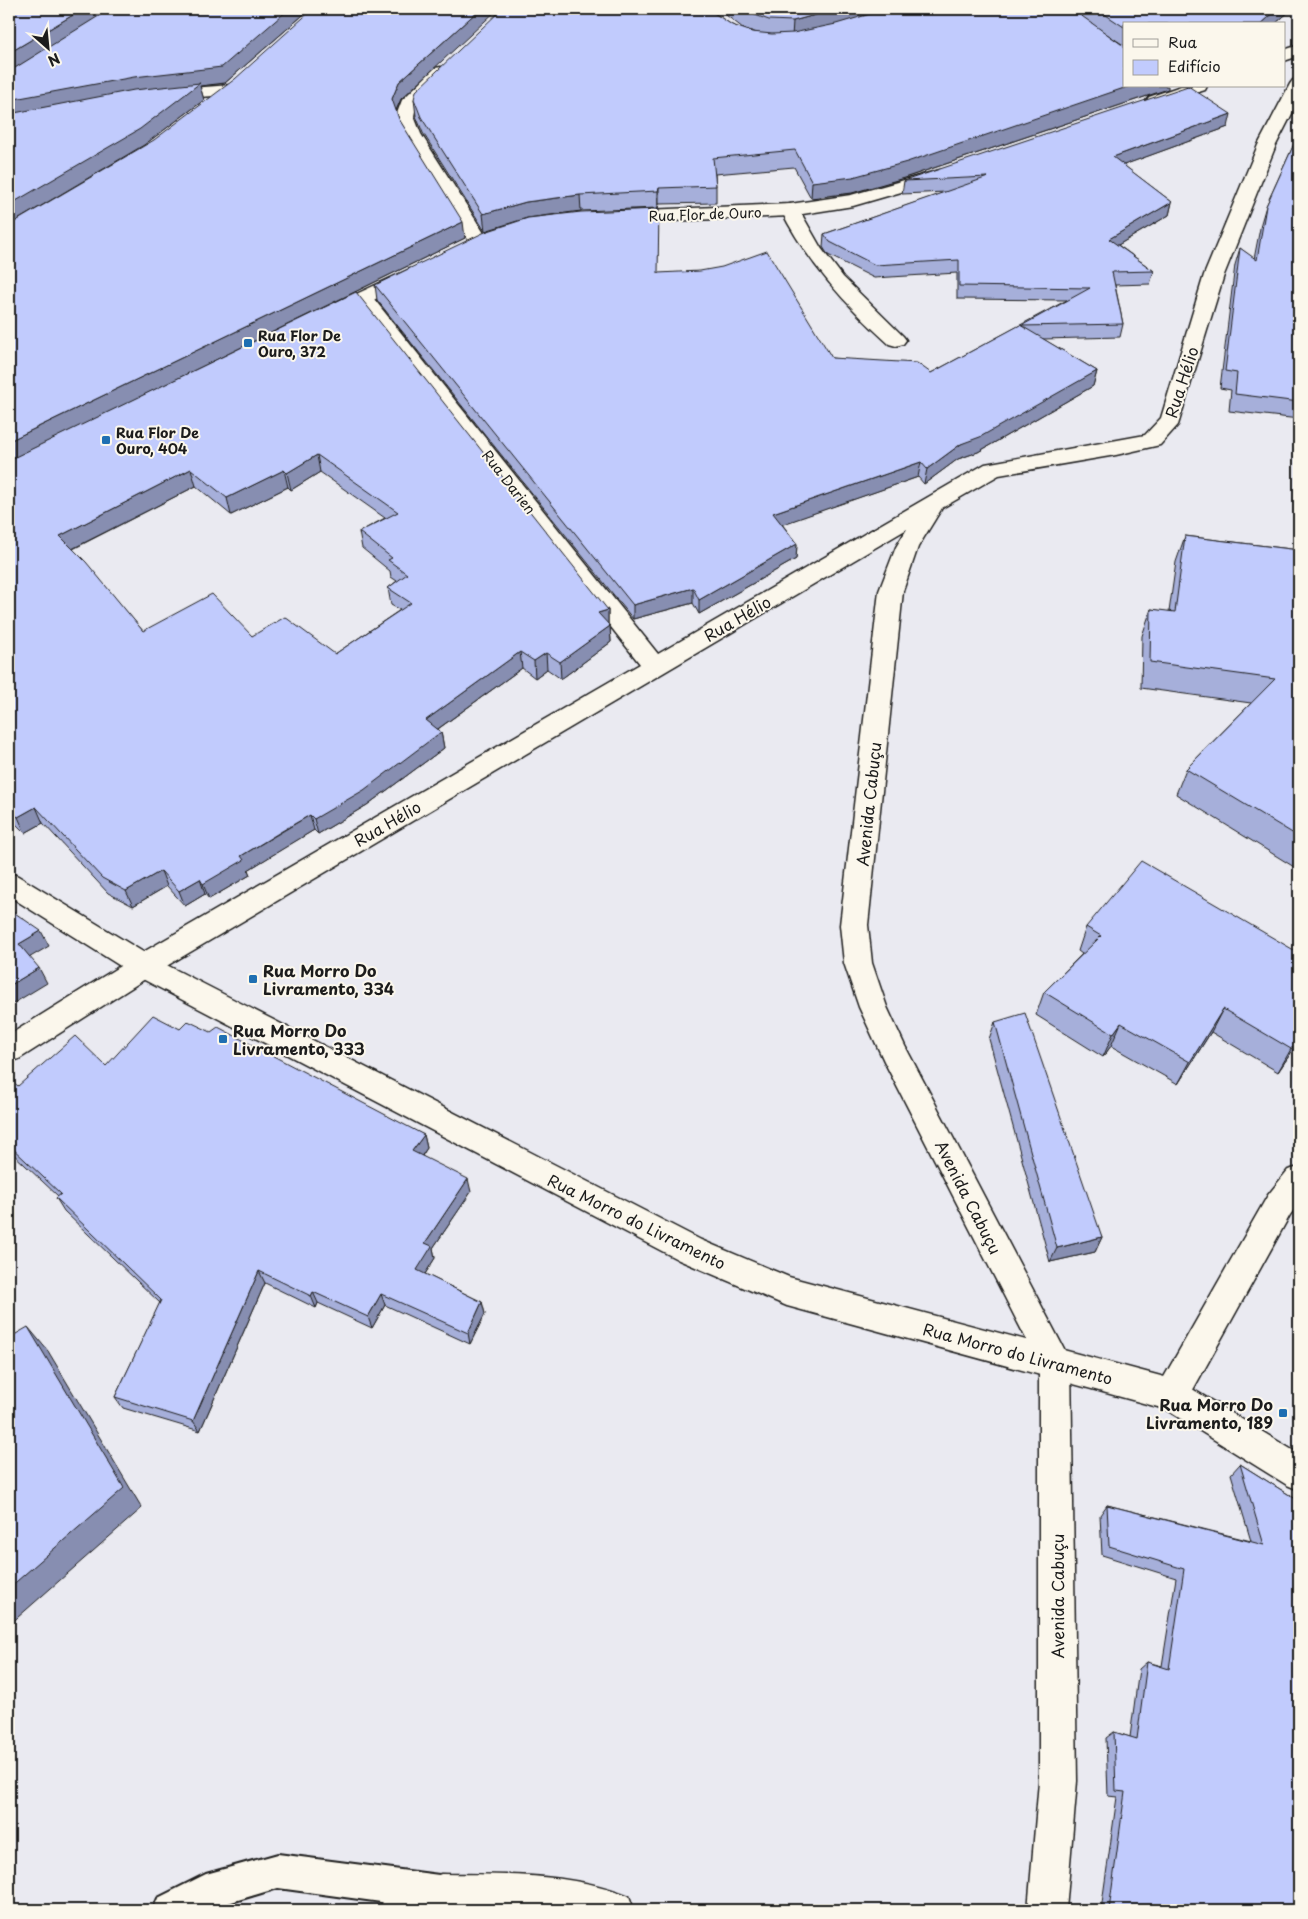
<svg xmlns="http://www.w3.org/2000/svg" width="1308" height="1919" font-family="'Playpen Sans',sans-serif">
<rect width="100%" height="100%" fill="#eaeaf1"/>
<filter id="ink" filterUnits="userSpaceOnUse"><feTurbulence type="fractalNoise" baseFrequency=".02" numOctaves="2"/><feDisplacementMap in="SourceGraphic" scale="10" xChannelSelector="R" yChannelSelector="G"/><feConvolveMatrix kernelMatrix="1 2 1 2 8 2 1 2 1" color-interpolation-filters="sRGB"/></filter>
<g filter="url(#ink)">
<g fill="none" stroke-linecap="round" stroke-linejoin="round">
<g stroke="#1c1c1c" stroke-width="4">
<polygon id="lane" points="278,1854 439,1875 451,1881 457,1893 451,1905 440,1910 278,1888 205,1910 153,1910 158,1898 206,1874"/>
</g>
<g stroke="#1c1c1c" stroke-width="3">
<g id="street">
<polygon points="441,67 447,68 450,72 416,106 414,116 421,134 489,241 486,245 472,245 469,241 403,134 396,116 402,100 435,68"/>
<polygon points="1299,79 1299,100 1276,145 1224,275 1178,425 1160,445 1116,455 999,475 942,508 918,547 903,591 868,925 872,963 887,1007 905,1046 1071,1362 1077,1781 1066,1910 1028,1910 1039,1781 1039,1364 884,1061 859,1007 844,963 840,925 879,591 896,547 907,529 153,974 19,1059 9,1062 9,1035 133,958 640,664 356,302 353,298 356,294 370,294 658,654 985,464 1145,435 1161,418 1204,275 1258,145 1290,84 1293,80"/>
<polygon points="231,85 237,86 240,90 237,94 165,100 159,99 156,95 159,91 165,90"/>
<path d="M790 204 797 206 821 248 843 277 903 336 906 340 903 344 896 346 889 344C845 304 808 263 781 210L783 206Z"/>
<polygon points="1299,1167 1299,1203 1290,1215 1184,1406 1172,1411 1160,1406 1156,1395 1160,1384 1268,1195 1288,1170"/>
<path d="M441 1874C503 1875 570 1872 629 1896L634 1910H380L385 1896Z"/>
</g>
</g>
<g stroke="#1c1c1c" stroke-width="3">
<g id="secondary">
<polygon points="1299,45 1299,56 1284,61 1284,50"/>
<polygon points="1181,86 1207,86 1205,90 1155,106 1149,105 1146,101 1149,97"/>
<polygon points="940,170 946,171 949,175 946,179 853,206 790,216 622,223 615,221 613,217 615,213 622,211 790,204 851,195"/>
<polygon points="410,269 417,271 420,275 417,279 334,319 320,319 317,315 320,311"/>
<polygon points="9,873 18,876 153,958 701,1240 789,1277 1172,1379 1184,1384 1299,1454 1299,1490 1287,1485 1165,1409 787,1306 679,1260 133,974 9,896"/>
</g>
</g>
<use href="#lane" fill="#fbf7ec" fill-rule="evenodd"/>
<use href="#street" fill="#fbf7ec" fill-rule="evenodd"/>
<use href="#secondary" fill="#fbf7ec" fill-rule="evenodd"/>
</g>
<g fill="#a6afda" stroke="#1c1c1c" fill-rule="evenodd">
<path d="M9 9H310L225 83 200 86 204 100 144 145 10 224 401 99 396 110 399 119 465 238 181 377 608 610V624L610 626 611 642 561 679 547 669 535 678 522 668 438 729 441 732 444 748 367 805 318 834 314 830 287 846 248 870 250 875 209 899 205 894 185 906 167 886 133 906 108 893 43 823 25 833 9 817ZM320 472 385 518 359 532 362 548 390 571 391 577 397 581 388 588 391 605 400 610 335 654 252 636 143 631 73 549 196 486 231 515 288 487 291 490Z"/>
<path d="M718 9H1292L1275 24H1124V86L1168 89 904 178 852 193 811 198 794 167 715 174 716 186V203L659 204 658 208 581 211 527 218 485 231 423 133 416 116 414 99 714 13 732 25 752 32 757 33 743 28ZM1099 29 1122 44H1121Z"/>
<polygon points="1228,127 1123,165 1172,202 1169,215 1118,245 1154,271 1150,284 1115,285 1123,324 1120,337 1043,339 1097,371 1093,386 978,452 958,459 924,484 918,477 782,524 797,544 796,559 699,614 693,603 633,619 377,300 375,285 658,273 832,358 931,373 1067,300 957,299 957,273 874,278 828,255 823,247 824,234 946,192 902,194 904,181"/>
<polygon points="1299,133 1299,419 1229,411 1231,390 1220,388 1235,265 1240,248 1254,259 1261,223 1266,206"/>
<polygon points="1185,536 1299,550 1299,870 1176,794 1186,769 1251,703 1141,688 1142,636 1151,609 1169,612 1176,562"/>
<polygon points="1086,927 1299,953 1299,1045 1295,1052 1293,1050 1278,1072 1211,1032 1178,1084 1111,1046 1103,1057 1036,1015 1044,992 1082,954 1078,951"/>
<polygon points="995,1022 1102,1237 1095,1252 1050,1262 989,1039"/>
<polygon points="180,1029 424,1135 427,1148 422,1156 471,1192 433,1248 435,1258 425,1274 482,1302 485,1314 470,1344 385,1305 372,1328 318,1303 316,1308 265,1283 200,1431 123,1408 115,1397 160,1303 64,1211 56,1198 58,1196 9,1150 9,1084 18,1086 106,1066"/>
<polygon points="1240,1464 1299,1501 1299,1910 1101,1910 1117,1797 1108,1796 1106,1738 1114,1732 1130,1737 1139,1669 1147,1662 1162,1666 1176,1578 1102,1555 1100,1515 1107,1505 1251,1541 1231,1474"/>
</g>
<g fill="#878eb1" stroke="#1c1c1c">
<polygon points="83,9 114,9 9,72 9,53"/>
<polygon points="289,9 310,9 225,83 200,86 204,100 144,145 9,225 9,100"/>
<polygon points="480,9 498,9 401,99 394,115 392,99 399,82"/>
<polygon points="837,9 894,9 792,37 793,21"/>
<polygon points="1278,9 1292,9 1275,24 1261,24"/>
<polygon points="1130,86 1168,86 1168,89 904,178 852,193 811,198 812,182"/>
<polygon points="1231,114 1228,127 1110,170 1113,157"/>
<polygon points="659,188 659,204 658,208 658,191"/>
<polygon points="580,195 581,211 527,218 485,231 483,214 526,202"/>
<polygon points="1172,202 1169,215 1106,252 1109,239"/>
<polygon points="463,222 465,238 9,461 9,441"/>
<polygon points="1097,371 1093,386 978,452 958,459 924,484 927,469 961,444"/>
<polygon points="317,455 320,472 291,490 287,473"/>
<polygon points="921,462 918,477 772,528 773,513"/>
<polygon points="191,469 196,486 66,552 60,536"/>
<polygon points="284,470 288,487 231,515 227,498"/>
<polygon points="797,544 796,559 699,614 699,600"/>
<polygon points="693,588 693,603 633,619 633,605"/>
<polygon points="608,610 608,626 598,613"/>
<polygon points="610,626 611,642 561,679 560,662"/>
<polygon points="520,652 522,668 428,736 426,720"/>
<polygon points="546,653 547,669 535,678 534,661"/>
<polygon points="441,732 444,748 367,805 318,834 314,819"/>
<polygon points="36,807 43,823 25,833 18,817"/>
<polygon points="310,815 314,830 248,870 250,875 209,899 203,884 241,856"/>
<polygon points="161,871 167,886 133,906 126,891"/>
<polygon points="200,879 205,894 185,906 179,891"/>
<polygon points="41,931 49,946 27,959 19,944"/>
<polygon points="39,968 47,983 9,1006 9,986"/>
<polygon points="1223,1009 1211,1032 1178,1084 1190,1062"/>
<polygon points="1121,1023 1111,1046 1103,1057 1113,1034"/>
<polygon points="1299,1038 1299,1040 1293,1050 1278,1072 1291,1049"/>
<polygon points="424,1135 427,1148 416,1164 412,1151"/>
<polygon points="468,1179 471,1192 433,1248 435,1258 420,1282 417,1270 425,1243"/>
<polygon points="1102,1237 1095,1252 1050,1262 1057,1248"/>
<polygon points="259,1271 265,1283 200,1431 193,1421"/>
<polygon points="313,1292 318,1303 316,1308 311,1296"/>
<polygon points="381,1294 385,1305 372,1328 368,1317"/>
<polygon points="482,1302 485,1314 470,1344 468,1333"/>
<polygon points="28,1327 48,1351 142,1508 9,1625 9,1588"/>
</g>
<g fill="#c1cbfd" stroke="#1c1c1c" fill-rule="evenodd">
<polygon points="9,9 83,9 9,53"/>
<polygon points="110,9 289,9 222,67 134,77 9,100 9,71 10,71"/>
<polygon points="313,9 480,9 399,82 392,99 399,119 463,222 9,441 9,224 11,224 154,140 235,79"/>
<polygon points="502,9 711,9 714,13 732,25 752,32 772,34 793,33 836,24 887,9 1072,9 1121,44 1124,45 1124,86 1130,86 907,162 853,177 812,182 795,150 713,158 716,186 659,188 658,191 580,195 526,202 483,214 421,117 414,99 416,91"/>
<polygon points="740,9 837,9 793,21 769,20 744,11"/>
<polygon points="1097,9 1278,9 1261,24 1124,24 1124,27"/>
<polygon points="200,83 140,129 9,205 9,114 134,90"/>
<polygon points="1188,86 1231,114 1113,157 1172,202 1109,239 1154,271 1112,272 1123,324 1022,326 1021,326 1090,288 959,286 959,260 875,265 830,242 824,234 988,177 904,181"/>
<polygon points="1299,133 1299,402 1235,394 1237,373 1225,371 1240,248 1257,260 1266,206"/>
<polygon points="659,209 658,273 700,271 722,267 767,251 832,358 917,363 931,373 1020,325 1097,371 980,437 961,444 927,469 921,462 773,513 797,544 699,600 693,588 633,605 375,285 485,232 528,218 581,212"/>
<path d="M356 292 608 610 598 613 610 626 560 662 546 653 534 661 520 652 426 720 441 732 364 790 314 819 310 815 282 831 241 856 244 860 203 884 200 879 179 891 161 871 126 891 102 878 36 807 18 817 9 809V460ZM317 455 398 512 359 532 392 558 388 560 407 574 388 588 411 603 335 654 285 617 252 636 212 594 143 631 86 562 60 536 191 469 227 498 284 470 287 473Z"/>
<polygon points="1185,536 1299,550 1299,837 1186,769 1275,679 1150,662 1151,609 1175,612"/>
<polygon points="1141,861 1299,953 1299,1038 1291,1049 1223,1009 1190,1062 1121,1023 1113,1034 1044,992 1101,936 1086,927"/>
<polygon points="9,909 41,931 19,944 39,968 9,986"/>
<polygon points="1025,1013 1102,1237 1057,1248 995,1022"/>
<polygon points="153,1015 180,1029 188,1021 211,1032 218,1027 424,1135 412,1151 468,1179 425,1243 432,1246 417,1270 482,1302 468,1333 381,1294 368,1317 313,1292 311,1296 259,1271 193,1421 115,1397 161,1300 56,1198 61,1194 9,1145 9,1084 12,1081 18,1086 75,1036 106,1066"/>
<polygon points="28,1327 124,1488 9,1588 9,1338"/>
<polygon points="1240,1464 1299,1501 1299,1910 1109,1910 1125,1792 1116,1791 1114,1732 1137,1739 1147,1662 1169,1669 1184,1569 1109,1546 1107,1505 1264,1545"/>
</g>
</g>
<g fill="#1f6fb2" stroke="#fbf7ec" stroke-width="2">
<rect x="243" y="338" width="10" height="10" rx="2.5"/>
<rect x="101" y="435" width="10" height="10" rx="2.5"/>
<rect x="248" y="974" width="10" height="10" rx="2.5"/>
<rect x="218" y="1034" width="10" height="10" rx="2.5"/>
<rect x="1278" y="1408" width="10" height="10" rx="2.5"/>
</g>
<g text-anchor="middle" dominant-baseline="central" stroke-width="4" stroke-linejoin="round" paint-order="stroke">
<g font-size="14" fill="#1c1c1c" stroke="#fbf7ec">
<text transform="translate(705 214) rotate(-2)">Rua Flor de Ouro</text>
<text transform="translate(509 482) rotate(52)">Rua Darien</text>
</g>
<g font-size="14" font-weight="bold" fill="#1c1c1c" stroke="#fbf7ec" text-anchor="start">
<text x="258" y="335">Rua Flor De<tspan x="258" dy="16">Ouro, 372</tspan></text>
<text x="116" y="432">Rua Flor De<tspan x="116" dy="16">Ouro, 404</tspan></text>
</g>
<g font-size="16" fill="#1c1c1c" stroke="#fbf7ec">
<text transform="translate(1181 382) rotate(-72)">Rua Hélio</text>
<text transform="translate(737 618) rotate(-30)">Rua Hélio</text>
<text transform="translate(868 804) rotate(-84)">Avenida Cabuçu</text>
<text transform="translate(387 823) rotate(-30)">Rua Hélio</text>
<text transform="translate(969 1197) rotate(63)">Avenida Cabuçu</text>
<text transform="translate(637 1221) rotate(26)">Rua Morro do Livramento</text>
<text transform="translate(1018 1353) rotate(15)">Rua Morro do Livramento</text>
<text transform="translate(1057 1596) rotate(-90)">Avenida Cabuçu</text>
</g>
<g font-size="16" font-weight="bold" fill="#1c1c1c" stroke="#fbf7ec" text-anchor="start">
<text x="263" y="970">Rua Morro Do<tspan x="263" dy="18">Livramento, 334</tspan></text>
<text x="233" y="1030">Rua Morro Do<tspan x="233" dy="18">Livramento, 333</tspan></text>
<text x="1273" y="1404" text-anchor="end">Rua Morro Do<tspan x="1273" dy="18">Livramento, 189</tspan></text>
</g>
</g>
<rect width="1308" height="1919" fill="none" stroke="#fbf7ec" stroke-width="30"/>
<rect x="15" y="15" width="1278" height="1889" fill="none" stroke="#1c1c1c" stroke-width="2" filter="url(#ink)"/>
<rect x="1123" y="22" width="162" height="65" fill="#fbf7ec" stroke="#a29f99"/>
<rect x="1133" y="39" width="25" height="8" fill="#fbf7ec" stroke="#a29f99"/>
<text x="1168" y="48" font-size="15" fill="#1c1c1c">Rua</text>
<rect x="1133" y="60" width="25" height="15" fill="#c1cbfd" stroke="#a29f99"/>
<text x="1168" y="72" font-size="15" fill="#1c1c1c">Edifício</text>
<g transform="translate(48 48) rotate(153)" stroke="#fbf7ec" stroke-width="4" paint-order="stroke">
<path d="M0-4L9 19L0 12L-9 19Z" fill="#1c1c1c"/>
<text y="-8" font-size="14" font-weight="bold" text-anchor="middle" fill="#1c1c1c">N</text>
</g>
</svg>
